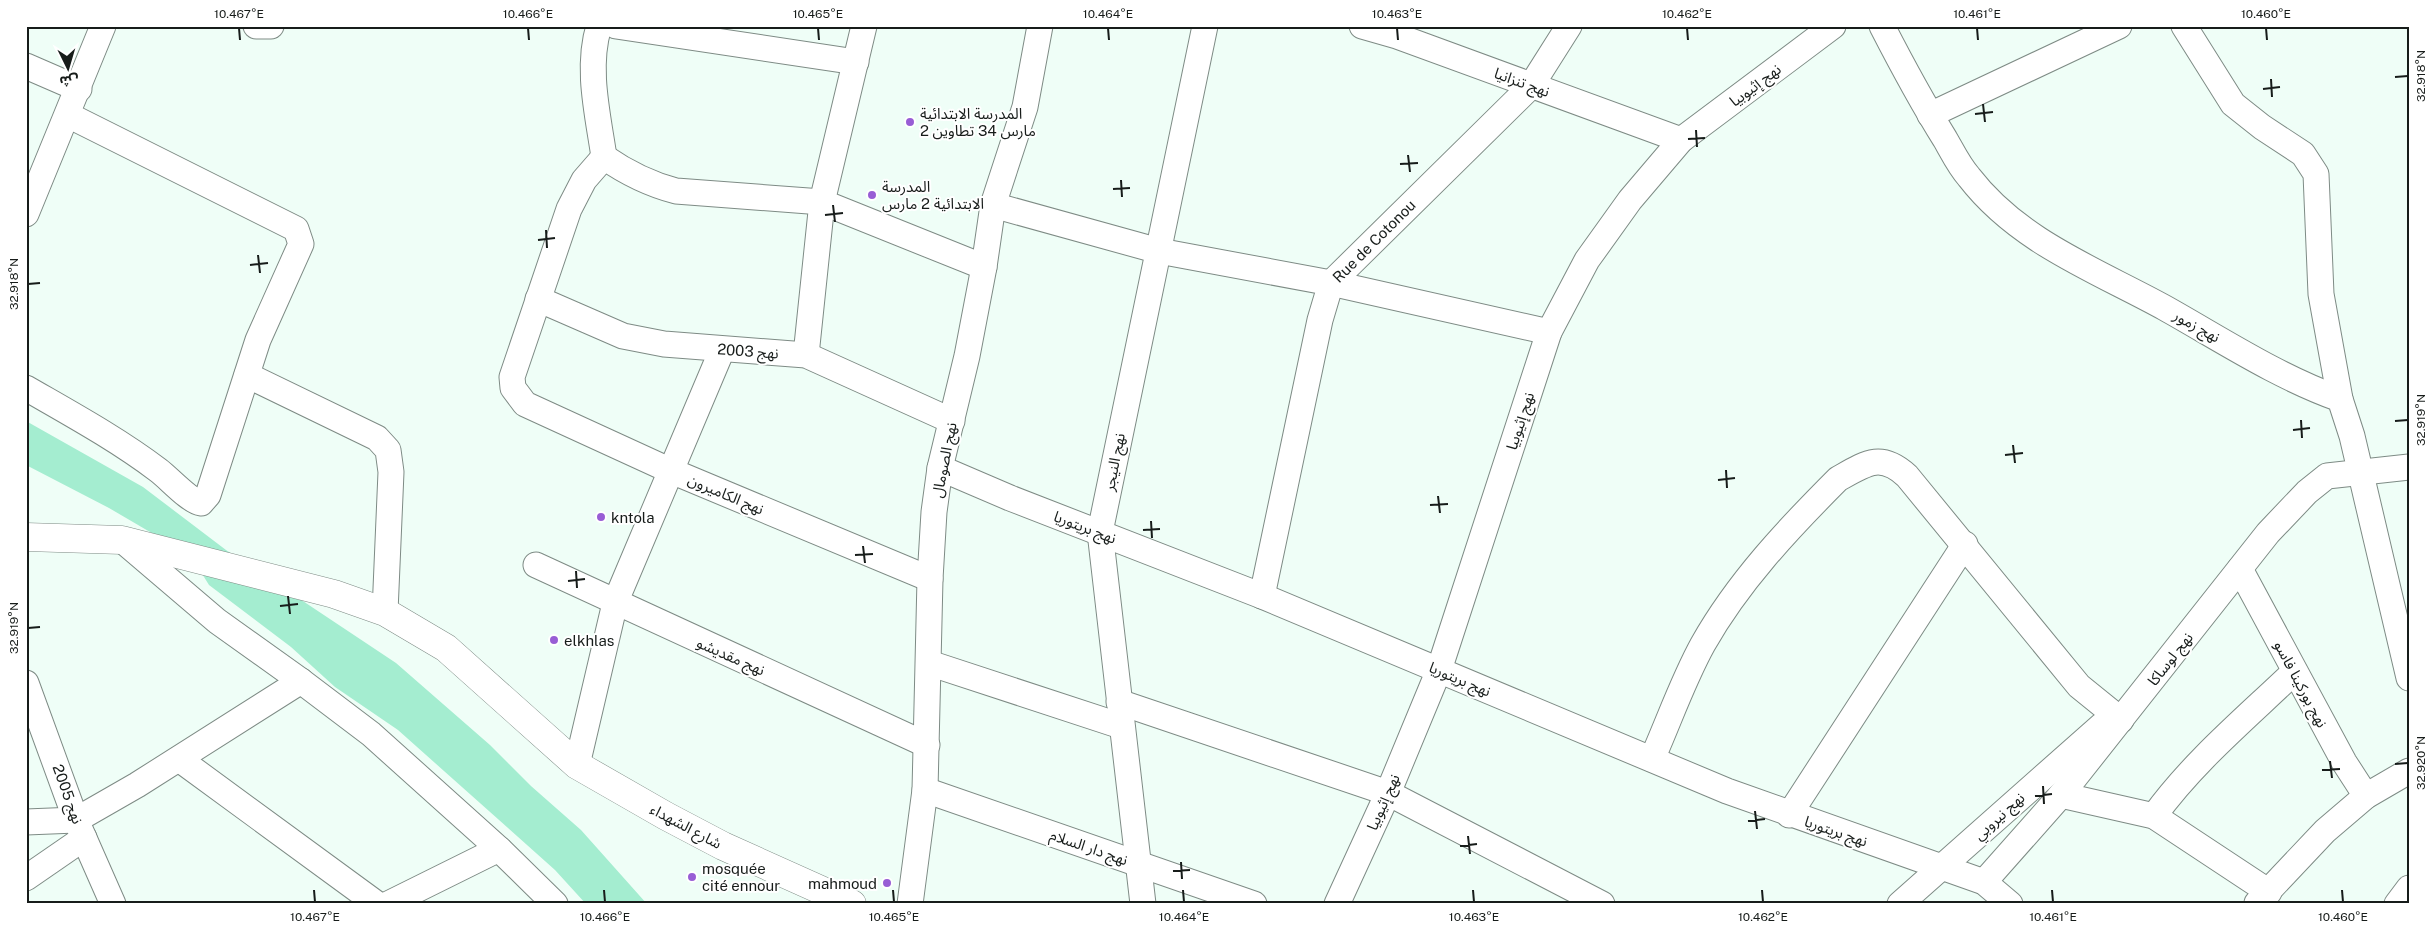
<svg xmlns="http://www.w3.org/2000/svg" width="2435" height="930" font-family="'Public Sans','Noto Sans Arabic',sans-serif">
<rect width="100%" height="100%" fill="#effef7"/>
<polygon fill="#a4edd0" points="26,421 143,487 226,550 396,663 490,745 531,786 581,830 647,904 586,904 555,870 398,730 335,687 291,647 209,585 191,556 109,508 26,465"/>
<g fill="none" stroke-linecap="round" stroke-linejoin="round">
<g stroke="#7e8b85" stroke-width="27">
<g id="minor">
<polyline points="256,26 271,26"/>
<path d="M599 26C586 68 598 115 604 157"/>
<polyline points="616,26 856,62"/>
<polyline points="1362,26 1397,36 1681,140"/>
<path d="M1882 26C1902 65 1922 102 1945 139 1952 151 1959 166 1969 177 2019 242 2096 270 2165 308 2222 340 2278 377 2340 399L2352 436 2409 678"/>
<polyline points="2184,26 2233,104 2262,127 2303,154 2316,174 2321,294 2340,399"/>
<polyline points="26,66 79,89"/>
<polyline points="1930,115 2119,26"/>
<polyline points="993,205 1159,251 1331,283 1549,332"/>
<polyline points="26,214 103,26"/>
<polyline points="538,299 623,336 664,344 806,355 952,421"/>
<polyline points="806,355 822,202 864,26"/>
<polyline points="247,375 377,438 388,450 391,472 385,612"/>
<path d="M26 388C71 414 117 439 158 470 169 478 189 501 201 503L208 495 258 340 301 244 296 229 68 115"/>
<polyline points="940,468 1010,498 1262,596 1727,791 1984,882 2010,904"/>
<polyline points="122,540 217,621 301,681 371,734 499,849 555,904"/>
<polyline points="536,565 927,745"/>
<polyline points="2240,569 2344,762 2366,796"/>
<path d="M930 579 669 470 525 404 513 388 512 377 569 209 584 180 604 157C627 173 649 184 676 191L822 202 984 267"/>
<polyline points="1262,596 1320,320 1331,283 1531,86 1569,26"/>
<polyline points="929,663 1121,726"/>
<polyline points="26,683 76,820 113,904"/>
<polyline points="1119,702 1388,793 1602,904"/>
<polyline points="179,759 377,904"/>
<path d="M1652 759C1669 721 1683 680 1703 644 1738 582 1788 529 1838 479 1866 463 1881 452 1907 476L2079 686 2121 720"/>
<polyline points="577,765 615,603 722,350"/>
<polyline points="925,790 1254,904"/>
<polyline points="2061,795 2154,816 2269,892"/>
<polyline points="1789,815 1965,544"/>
<path d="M2154 816C2193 762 2246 718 2294 672"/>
<polyline points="26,822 76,820 137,785 301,681"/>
<polyline points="26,878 84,838"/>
<polyline points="1984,882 2061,795 2268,533 2307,492 2327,476 2409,467"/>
<polyline points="2257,903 2325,831 2366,796 2409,771"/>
<polyline points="388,904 499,849"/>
<polyline points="910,904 925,790 930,579 934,512 940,468 967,356 984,267 993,205 1025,107 1040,26"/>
<polyline points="1143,904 1100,532 1205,26"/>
<polyline points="1337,904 1388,793 1439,670 1549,332 1587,260 1630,200 1681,140 1833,26"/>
<polyline points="1900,904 2102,725"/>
<polyline points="2397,904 2409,888"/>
</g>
</g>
<g stroke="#7e8b85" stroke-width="29">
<polyline id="secondary" points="26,537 122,540 334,594 385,612 446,648 577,765 666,816 723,846 852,904"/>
</g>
<use href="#minor" stroke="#fff" stroke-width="25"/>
<use href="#secondary" stroke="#fff" stroke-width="28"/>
</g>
<path fill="none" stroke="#171c1a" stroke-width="2" d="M239 28 240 40M528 28 529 40M818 28 819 40M1108 28 1109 40M1397 28 1398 40M1687 28 1688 40M1977 28 1978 40M2266 28 2267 40M2395 77 2408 76M2271 79 2272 97M2263 89 2280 87M1983 104 1985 122M1975 114 1993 112M1696 130 1697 147M1688 139 1705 138M1408 155 1410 172M1400 164 1418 163M1121 180 1122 197M1113 189 1130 188M833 205 835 222M825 215 843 213M546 230 547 248M538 240 555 238M258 255 260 273M250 265 268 263M28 284 40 283M2301 420 2302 438M2395 421 2408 420M2293 430 2310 428M2013 445 2015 463M2005 455 2023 453M1726 470 1727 488M1718 480 1735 478M1438 496 1440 513M1430 505 1448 504M1151 521 1152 538M1143 530 1160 529M863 546 865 563M855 555 873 554M576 571 577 588M568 581 585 579M288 596 290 614M280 606 298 604M28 628 40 627M2330 761 2332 778M2395 764 2408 763M2322 770 2340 769M2043 786 2044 804M2035 796 2052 794M1755 811 1757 829M1748 821 1765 819M1468 836 1470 854M1460 846 1477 844M1181 862 1182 879M1173 871 1190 870M314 890 315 902M604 890 605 902M893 890 894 902M1183 890 1184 902M1473 890 1474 902M1762 890 1763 902M2052 890 2053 902M2342 890 2343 902"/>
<g fill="#985dd5" stroke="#fff" stroke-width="2">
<circle cx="910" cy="122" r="5"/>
<circle cx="872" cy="195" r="5"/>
<circle cx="601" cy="517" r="5"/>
<circle cx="554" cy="640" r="5"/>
<circle cx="692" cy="877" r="5"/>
<circle cx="887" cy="883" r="5"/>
</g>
<g text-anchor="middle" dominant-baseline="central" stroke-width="4" stroke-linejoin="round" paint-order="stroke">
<g font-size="15" fill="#171c1a" stroke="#fff">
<text transform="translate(1522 82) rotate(20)">نهج تنزانيا</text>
<text transform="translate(1755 85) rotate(-37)">نهج إثيوبيا</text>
<text transform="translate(1374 241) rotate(-45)">Rue de Cotonou</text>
<text transform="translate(2197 326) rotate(29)">نهج زمور</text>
<text transform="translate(748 351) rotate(4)">نهج 2003</text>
<text transform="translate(1520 421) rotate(-72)">نهج إثيوبيا</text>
<text transform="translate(944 460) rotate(-79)">نهج الصومال</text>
<text transform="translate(1114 462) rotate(-79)">نهج النيجر</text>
<text transform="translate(726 494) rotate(23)">نهج الكاميرون</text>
<text transform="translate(1085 527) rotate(21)">نهج بريتوريا</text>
<text transform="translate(731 656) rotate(24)">نهج مقديشو</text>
<text transform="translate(2170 659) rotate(-52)">نهج لوساكا</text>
<text transform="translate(1460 679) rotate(23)">نهج بريتوريا</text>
<text transform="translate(2301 684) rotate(62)">نهج بوركينا فاسو</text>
<text transform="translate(68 794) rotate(70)">نهج 2005</text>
<text transform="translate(1383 802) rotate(-66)">نهج إثيوبيا</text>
<text transform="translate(1999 816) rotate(-42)">نهج نيروبي</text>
<text transform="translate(686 826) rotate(28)">شارع الشهداء</text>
<text transform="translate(1836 831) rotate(19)">نهج بريتوريا</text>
<text transform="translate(1089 847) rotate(19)">نهج دار السلام</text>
</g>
<g font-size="15" fill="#171c1a" stroke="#fff" text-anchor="start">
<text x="920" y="113">المدرسة الابتدائية<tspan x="920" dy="17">2 مارس 34 تطاوين</tspan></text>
<text x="882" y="186">المدرسة<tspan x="882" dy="17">الابتدائية 2 مارس</tspan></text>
<text x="611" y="517">kntola</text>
<text x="564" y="640">elkhlas</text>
<text x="702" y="868">mosquée<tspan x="702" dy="17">cité ennour</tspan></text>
<text x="877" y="883" text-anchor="end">mahmoud</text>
</g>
</g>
<rect width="2435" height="930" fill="none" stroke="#ffffff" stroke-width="55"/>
<g transform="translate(68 68) rotate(175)" stroke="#ffffff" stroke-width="4" paint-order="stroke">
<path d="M0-4L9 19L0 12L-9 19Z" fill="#171c1a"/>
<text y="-8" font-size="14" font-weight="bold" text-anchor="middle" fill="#171c1a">ش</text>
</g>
<rect x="28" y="28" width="2380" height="874" fill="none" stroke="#171c1a" stroke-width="2"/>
<g font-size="12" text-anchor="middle" fill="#171c1a">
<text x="239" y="18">10.467°E</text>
<text x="528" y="18">10.466°E</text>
<text x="818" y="18">10.465°E</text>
<text x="1108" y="18">10.464°E</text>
<text x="1397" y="18">10.463°E</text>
<text x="1687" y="18">10.462°E</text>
<text x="1977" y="18">10.461°E</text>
<text x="2266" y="18">10.460°E</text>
<text transform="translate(2421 76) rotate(-90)" y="4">32.918°N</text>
<text transform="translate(14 284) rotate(-90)" y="4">32.918°N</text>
<text transform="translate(2421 420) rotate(-90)" y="4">32.919°N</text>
<text transform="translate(14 628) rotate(-90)" y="4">32.919°N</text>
<text transform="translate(2421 763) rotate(-90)" y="4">32.920°N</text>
<text x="315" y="921">10.467°E</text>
<text x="605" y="921">10.466°E</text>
<text x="894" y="921">10.465°E</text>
<text x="1184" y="921">10.464°E</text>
<text x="1474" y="921">10.463°E</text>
<text x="1763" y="921">10.462°E</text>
<text x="2053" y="921">10.461°E</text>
<text x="2343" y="921">10.460°E</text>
</g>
</svg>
